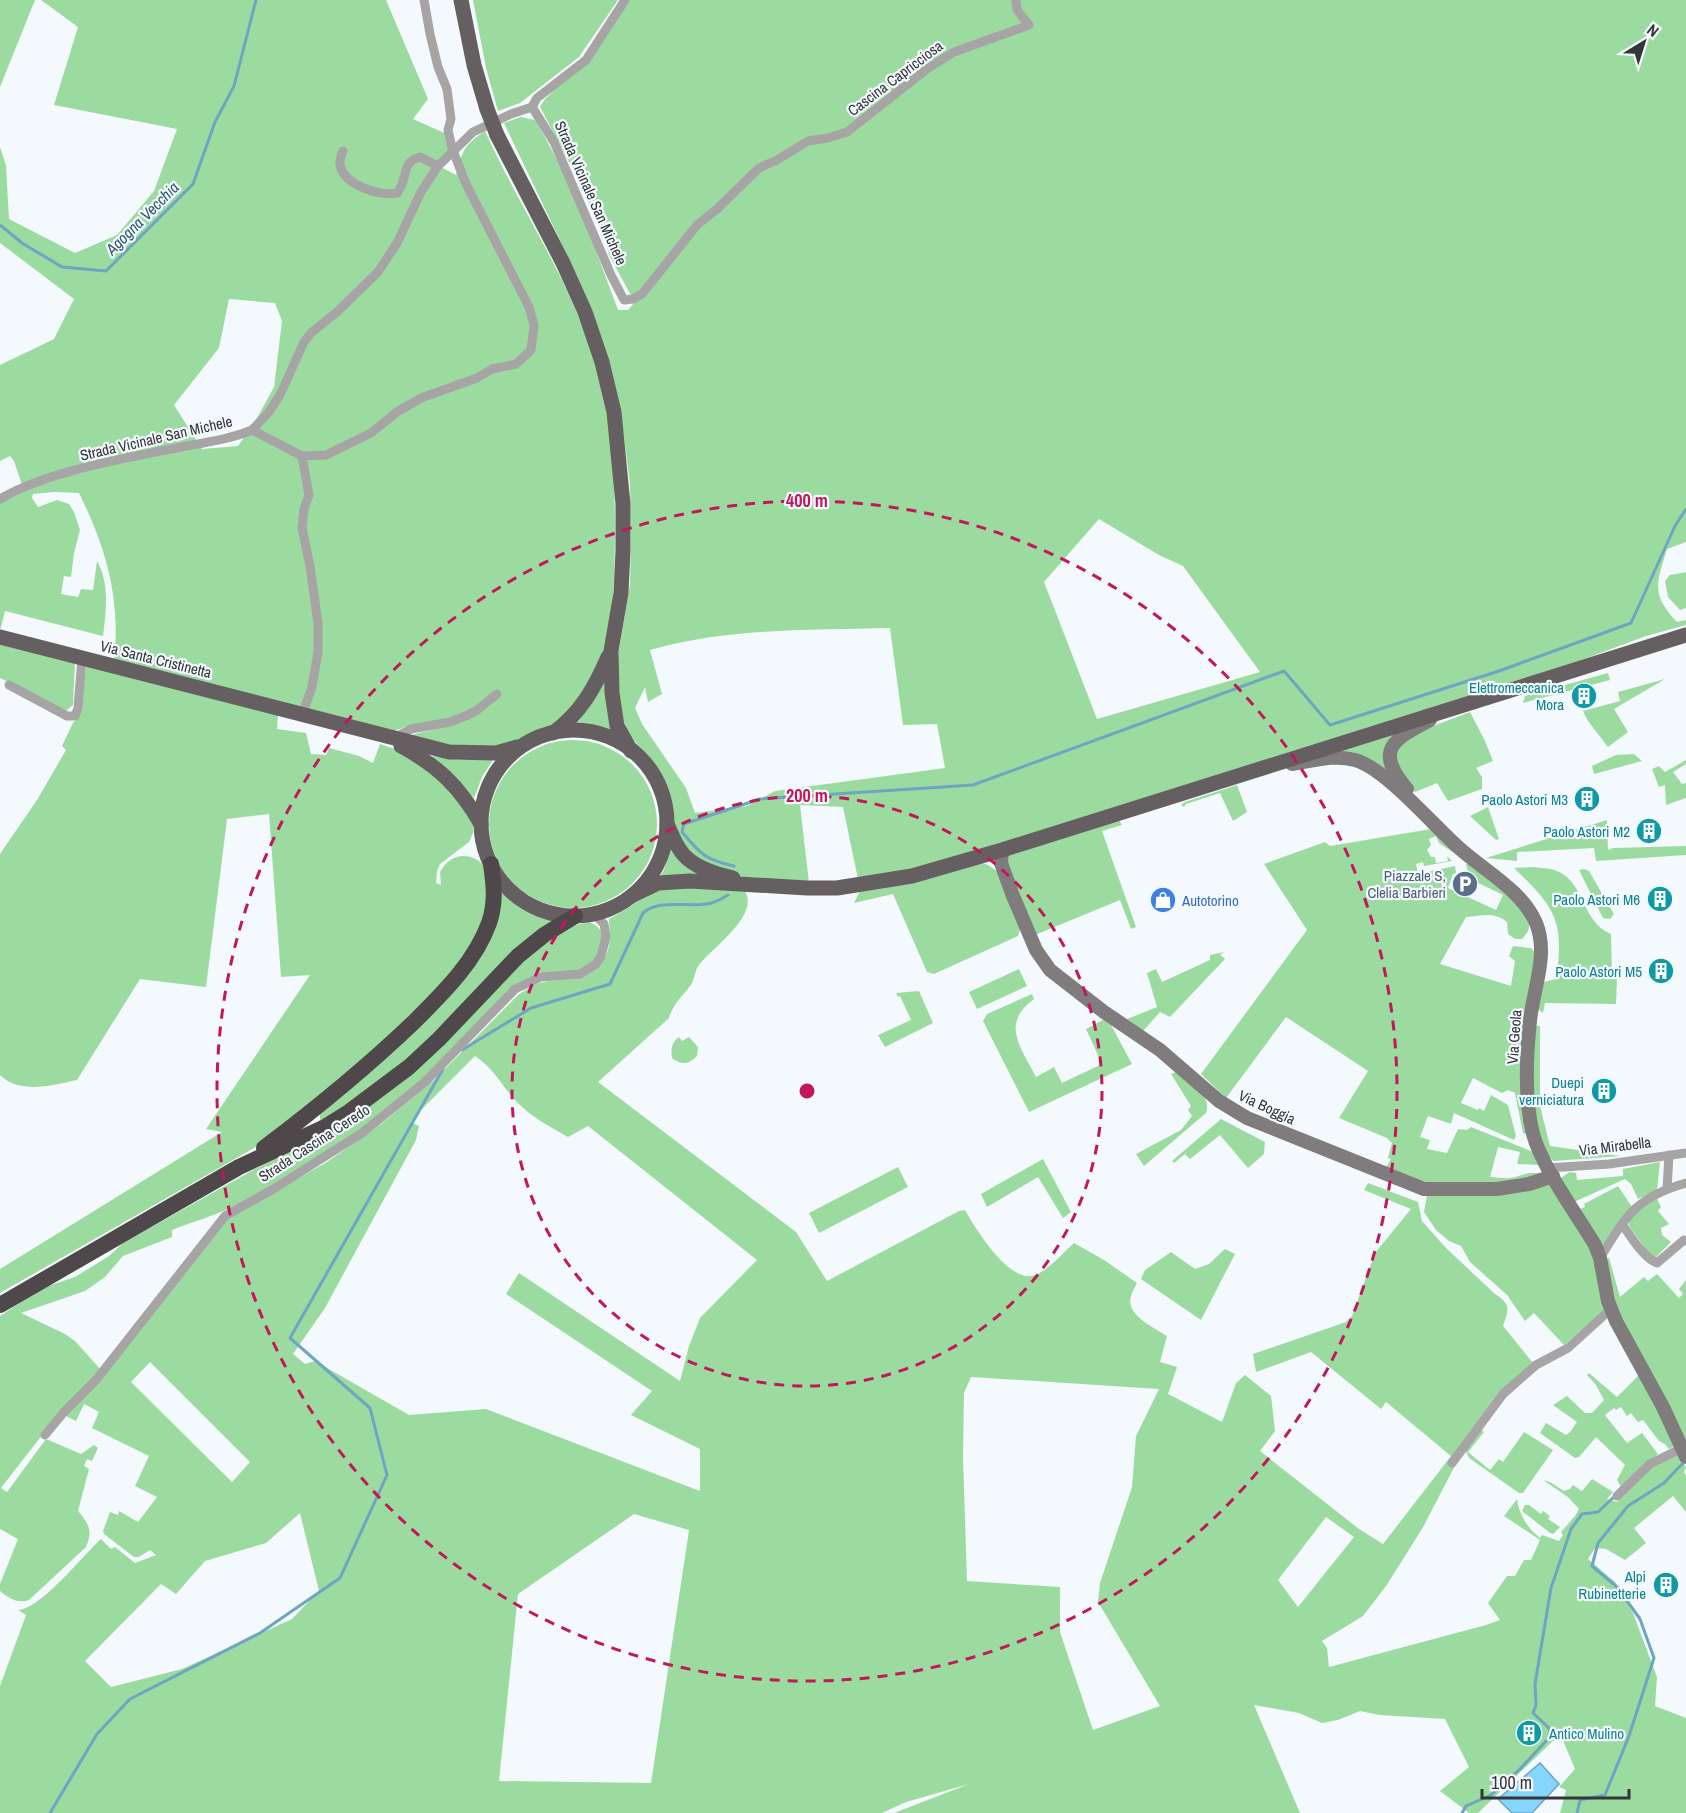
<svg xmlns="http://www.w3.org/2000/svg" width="1686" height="1813" font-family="'Archivo Narrow',sans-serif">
<rect width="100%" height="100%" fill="#f4f9fe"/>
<g fill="#9cdb9f" fill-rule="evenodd">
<polygon points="0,0 35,0 0,87"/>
<path d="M41 0H386L428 99 413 119 449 135 452 148 437 165 456 175C462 151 464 145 485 131 520 209 571 281 596 364 613 418 615 478 615 534 614 594 615 664 571 709 566 714 560 722 555 725 548 729 540 731 534 734 517 742 487 752 468 750 450 748 430 740 411 735L443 727 410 725 389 733 114 660C121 598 106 548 79 493L54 492 33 494 32 498 38 507 57 500 69 504 74 512 80 530 74 553 71 577 64 576 61 594 78 597 81 589 93 590 97 561C110 584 106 611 103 636L5 611 0 631V503L45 482 22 485 14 461 10 456 0 461V365L54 339 74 299 0 243V147L6 166 9 219 75 253 117 235 154 191 177 129 54 105 78 27ZM229 299 275 303 282 321 274 387 256 420 238 446 202 449 174 405 219 348Z"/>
<polygon points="473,0 618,0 579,57 520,103 498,111 486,68"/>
<path d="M628 0H1686V542L1667 549C1657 582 1650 594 1677 622L1686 620V625L1646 636 1579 661 917 869 858 879 843 807 800 805 809 883 758 880 731 874 697 859 680 842 672 821 669 795 663 780 653 763 627 732 617 698 618 656 630 584 631 535 630 484 620 407 577 276 504 123 521 117 535 120C571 179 594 246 618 310H628L634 303 633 299 610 257 604 237 578 179 540 107 545 99 564 81ZM1099 519 1159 555 1183 566 1260 672 1097 719 1044 582ZM890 628 903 725 937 724 945 768 775 791 747 806 695 813 686 788 642 724 635 708 645 687 648 702 662 694 650 650C728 628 810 630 890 628Z"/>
<polygon points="1686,572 1686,608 1680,610 1668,597 1665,581 1670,575"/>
<polygon points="0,644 75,663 73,705 66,711 0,678"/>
<path d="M86 666 278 715 277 729 306 733 311 754 326 755 329 748 359 756 373 763 380 744 398 750 435 772 473 819V833L469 842 440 864 437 871 436 883 441 885 440 872C450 853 469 851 484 865L489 908 466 957 430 1001 273 1135 254 1148 0 1293V1269L222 1132 206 1129 310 975 281 977 269 814 227 819 206 987 140 979 77 1080C53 1085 20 1095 0 1075V854L37 800 66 750 62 746 73 723 80 715Z"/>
<polygon points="1608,673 1610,680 1523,703 1525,696"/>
<polygon points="607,678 615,734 593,726 574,725"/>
<polygon points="1665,679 1614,709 1628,732 1608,747 1588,721 1583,711 1620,701 1618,692"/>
<polygon points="1470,712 1485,741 1493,761 1476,768 1482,777 1482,789 1448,801 1437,783 1415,792 1396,769 1396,750 1412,734"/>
<polygon points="1399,731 1392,740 1395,781 1325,755"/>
<circle cx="573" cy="824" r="84"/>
<polygon points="1634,754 1642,761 1594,774 1592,766 1616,755"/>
<polygon points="433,756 458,760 493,760 482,777 474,798 462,784 431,759"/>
<polygon points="1686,760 1686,764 1673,772 1682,784 1686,783 1686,798 1666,805 1665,785 1659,787 1652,769 1659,766 1665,772"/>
<polygon points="1237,785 1247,812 1233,821 1220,793 1186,804 1184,807 1181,805 1185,802"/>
<polygon points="1488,807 1499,839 1496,840 1470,816"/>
<polygon points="1119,820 1122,825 1102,831 1136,927 1131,929 1120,900 1035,935 1005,866 1007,853"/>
<polygon points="1607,820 1608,850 1613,848 1686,846 1686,855 1596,861 1594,848 1517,852 1517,861 1486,858"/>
<path d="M1431 829 1457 855 1439 843 1436 836 1429 839 1431 845 1427 850 1431 857H1435L1436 863 1448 861 1447 856 1452 861 1424 866 1423 862 1416 864 1418 874 1455 866 1456 873 1453 874 1448 888 1496 910 1503 895 1470 879 1466 864H1471C1486 876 1529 905 1529 926 1529 932 1525 935 1522 939H1515L1508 934 1507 922C1493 911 1482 916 1466 917L1440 964 1511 986 1515 961 1509 956 1513 946 1531 948 1535 953 1526 1134 1523 1133 1515 1093 1508 1090 1502 1093 1473 1078 1461 1103 1478 1110 1479 1108 1484 1111 1491 1095 1508 1105 1516 1136 1514 1140 1454 1113 1451 1124 1428 1116 1420 1137 1430 1140 1427 1149 1447 1153 1458 1129 1467 1130 1471 1127 1536 1153 1540 1165 1517 1164 1520 1152 1498 1147 1490 1177C1496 1177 1505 1179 1511 1178 1523 1175 1528 1171 1542 1174L1522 1183 1426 1185 1385 1169 1391 1159 1388 1158 1392 1143 1387 1138 1339 1118 1368 1071 1286 1017 1226 1098 1201 1074 1307 930 1264 864 1325 842 1330 846Z"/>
<polygon points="670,850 677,858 706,875 660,876 664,870"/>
<polygon points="979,862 988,865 998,872 1020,930 1018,936 934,974 927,972 893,894 854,903 860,891"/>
<path d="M1533 867C1541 868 1550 868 1557 871 1585 882 1582 923 1611 934L1612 977 1617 979 1616 1004 1545 1003 1543 1013 1538 1009 1544 982 1556 979C1559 958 1562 935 1553 915 1546 898 1527 881 1514 868Z"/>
<polygon points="1584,869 1589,871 1614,914 1610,919 1603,918 1579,870"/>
<path d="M673 886 744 890C762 914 712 948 699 965 695 970 695 977 692 983 683 997 675 1000 669 1018L598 1082 796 1232 827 1281 959 1211 965 1210C976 1229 1011 1288 1038 1274 1051 1267 1063 1253 1074 1243L1104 1260 1137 1283C1135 1287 1132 1292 1131 1296 1125 1315 1155 1328 1167 1336L1160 1362 1177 1367 1168 1394 1222 1422 1236 1383 1245 1375 1271 1396 1275 1431 1260 1451 1359 1529 1383 1544 1451 1456 1386 1402 1381 1409 1311 1352 1256 1372 1253 1354 1346 1322 1352 1316 1375 1253 1411 1209 1364 1190 1368 1183 1418 1202 1422 1221 1446 1248 1495 1294C1511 1304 1509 1309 1503 1326L1533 1363 1499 1392 1452 1456 1459 1458 1422 1529 1386 1586 1363 1616 1322 1641 1327 1648 1329 1667 1486 1625 1500 1620 1488 1603 1507 1576H1515L1524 1560H1531L1540 1540 1504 1516 1517 1499C1519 1514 1527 1528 1540 1538L1542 1535 1559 1541 1563 1535 1561 1532 1575 1516 1579 1509 1568 1497 1543 1480 1550 1482 1564 1491 1570 1489 1573 1485 1582 1491 1592 1479 1613 1492 1607 1499 1617 1502 1651 1466 1676 1454 1682 1458 1686 1468 1684 1472 1686 1476V1512L1673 1496 1634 1528 1646 1543 1625 1560 1606 1549 1595 1548 1588 1559 1615 1582 1633 1613 1657 1677 1655 1706 1686 1718V1813H1560L1566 1790 1559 1787 1575 1769 1562 1738 1555 1739 1478 1813H1469L1440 1791 1469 1767 1445 1719 1380 1715 1360 1711 1338 1720 1322 1723 1299 1713 1254 1705 1300 1813H894L969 1784 906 1802 882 1813H0V1686L26 1615 18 1610C41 1609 83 1555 101 1539L111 1549 115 1547 135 1563 156 1555 150 1550 139 1557H134L104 1534 103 1531 110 1512 118 1515 119 1511 138 1522 157 1497 135 1486 149 1456 92 1428 99 1412 84 1404 76 1421 64 1415 227 1219 327 1162 381 1124 433 1081 518 995C523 992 528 988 534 985 560 975 578 986 600 964 612 951 610 935 609 919L630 907 648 893ZM475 1056C497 1071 502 1088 520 1105 533 1118 552 1128 568 1137L588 1126 757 1260 700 1318 689 1346 680 1381 519 1273 506 1294 652 1391 631 1415 700 1449V1491L486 1409 409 1415 315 1361 305 1364 293 1354 325 1308 416 1140 419 1126 413 1123 417 1114ZM150 1362 250 1462 232 1482 131 1382ZM971 1377 1159 1389 1136 1436 1132 1487 1100 1583 1098 1602 1160 1706 1093 1730 1060 1632V1587L967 1581 963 1456 964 1393ZM300 1513 319 1591 292 1619 182 1669 111 1687 85 1661 161 1584 176 1594 205 1561 266 1543ZM634 1514 689 1530 651 1783 499 1781 518 1594ZM1326 1517 1354 1537 1298 1607 1278 1580Z"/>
<path d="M499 891C517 903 535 917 558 920L425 1049 327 1120H320V1113L444 994Z"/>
<path d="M589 922C597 925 602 929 602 938 601 983 545 971 518 984 510 988 502 1000 495 1006 472 1030 449 1055 425 1078 367 1131 300 1170 232 1207 214 1216 192 1222 172 1230V1237L123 1256 105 1277 85 1291 21 1313 65 1334 75 1341 101 1370 53 1421 1 1488 7 1492 46 1439 81 1454 94 1445 98 1448 92 1461 87 1459 84 1466 89 1469 78 1511C89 1524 93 1531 86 1547L29 1600C17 1604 9 1598 0 1591V1584L18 1539 0 1529V1316L42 1288 75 1277 109 1256 123 1243 287 1151 327 1132 503 978 567 927Z"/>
<polygon points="1224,952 1220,955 1225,959 1170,1017 1160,1012 1143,1031 1127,1019 1157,1007 1147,973 1156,969 1162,982 1210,960 1210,955"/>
<polygon points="1019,969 1027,986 977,1009 969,992"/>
<polygon points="919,991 933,1023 885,1047 878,1035 911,1020 900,996 898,997 896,993"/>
<path d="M1032 994 1034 999C1000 1024 1021 1047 1036 1077L1054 1067 1062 1083 1102 1064 1086 1029 1103 1020 1111 1025 1132 1064 1029 1112 983 1021 987 1014Z"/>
<path d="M1535 1026H1540V1106L1550 1146 1620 1156 1554 1161C1524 1140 1534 1059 1535 1026Z"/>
<path d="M679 1037 682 1041 689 1037 698 1047 697 1056C689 1065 681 1065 672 1058 671 1049 671 1043 679 1037Z"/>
<path d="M1176 1072C1188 1082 1213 1095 1206 1113L1144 1166 1136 1154 1181 1130 1192 1116 1188 1110 1191 1106 1171 1074Z"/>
<polygon points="1221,1119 1265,1142 1264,1154 1248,1168 1220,1135 1190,1159 1185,1154 1174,1163 1172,1161"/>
<polygon points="1043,1159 1071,1212 1063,1218 1038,1177 987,1207 981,1194"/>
<polygon points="1660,1162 1657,1190 1638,1199 1631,1184 1625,1179 1574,1202 1561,1180 1562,1177 1570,1172 1576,1173 1577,1180 1623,1176 1623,1169"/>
<polygon points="898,1167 908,1187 819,1233 809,1213"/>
<polygon points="1551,1182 1596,1258 1606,1309 1564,1345 1534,1313 1525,1321 1507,1295 1470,1262 1461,1246 1449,1241 1436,1230 1424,1212 1427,1195"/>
<polygon points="1618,1186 1632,1207 1603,1251 1580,1209 1585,1207 1584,1204"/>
<path d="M1653 1199H1657L1661 1207 1658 1211 1669 1224 1661 1228 1662 1235 1671 1242 1655 1258 1649 1254 1629 1226C1629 1211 1642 1206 1653 1199Z"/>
<polygon points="1225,1249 1235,1254 1201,1320 1141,1279 1145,1270 1171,1252 1195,1269 1209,1264"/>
<polygon points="1609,1258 1620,1297 1644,1277 1648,1281 1657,1274 1679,1298 1683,1294 1679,1289 1686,1280 1686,1445 1613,1303 1605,1259"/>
<polygon points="1589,1373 1617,1397 1641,1373 1675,1446 1669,1449 1665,1444 1659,1441 1643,1420 1638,1422 1631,1413 1627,1416 1621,1407 1616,1410 1614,1408 1605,1415 1627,1443 1642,1433 1658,1454 1621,1487 1617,1480 1625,1465 1596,1437 1579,1457 1575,1458 1540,1433 1546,1423 1566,1435 1570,1432 1577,1422 1553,1405 1567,1396 1585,1413 1592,1413 1604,1400 1596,1385 1587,1375"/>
<polygon points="1481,1430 1484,1432 1468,1452 1490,1470 1499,1459 1503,1462 1524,1432 1553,1450 1523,1493 1519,1493 1469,1458 1466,1451"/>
<polygon points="1525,1505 1529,1505 1541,1514 1543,1511 1550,1516 1548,1519 1560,1527 1553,1534 1550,1533 1522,1511"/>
</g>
<polygon fill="#85d5fd" stroke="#6da5c2" stroke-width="1.5" points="1540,1763 1559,1784 1532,1813 1512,1813 1498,1799"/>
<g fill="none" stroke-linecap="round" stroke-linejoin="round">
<g stroke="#6da5c2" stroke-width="3">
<polyline points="0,225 22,243 62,267 106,271 193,184 215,122 234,86 256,0"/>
<path d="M734 866C706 860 700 854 682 832L684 824 760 799 973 785 1284 671 1330 725 1499 671 1631 623 1675 526 1686 509"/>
<path d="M462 1050 531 1008 610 984 643 913C659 899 686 907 707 904 715 903 721 899 728 895"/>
<polyline points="50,1813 97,1734 130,1699 260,1633 340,1578 387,1475 370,1408 290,1338 443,1069"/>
<polyline points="1462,1813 1466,1806 1491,1795 1520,1769 1548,1739 1550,1729 1533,1713 1536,1705 1535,1684 1551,1588 1571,1529 1582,1514 1598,1512 1615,1496"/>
<polyline points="1577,1813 1580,1800 1605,1795 1629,1736 1654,1658 1640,1619 1617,1587 1592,1566 1598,1543 1628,1506 1664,1483 1685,1461"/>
</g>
<g stroke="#a7a4a5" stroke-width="9">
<polyline points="532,107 537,98 586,60 625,0"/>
<path d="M343 151C341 156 339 160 340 165 344 185 380 197 397 193 409 179 400 162 420 157L438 166"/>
<polyline points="252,430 269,412 280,395 304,342 311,333 338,311 378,272 397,243 421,192 438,166 473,132 511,114 532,107 554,142 611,275 624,300 633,299 642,294 697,225 717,209 759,168 777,160 808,141 828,138 847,132 927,69 954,52 1029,25 1017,10 1016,0"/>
<polyline points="302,456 309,495 304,509 302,528 310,566 318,623 318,652 312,687 302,715"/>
<path d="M0 499C48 471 122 459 176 448 201 443 228 440 252 430L302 456 326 455 371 433 397 412 421 398 477 378 492 369 516 364 531 350 534 325 529 307 466 184 452 148 448 130 451 119 447 89 438 67 430 34 424 0"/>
<polyline points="9,685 67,716 75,716 78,708 82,658"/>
<polyline points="394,738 411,729 450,722 468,715 477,710 497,694"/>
<polyline points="1548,1168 1609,1164 1686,1153"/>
<polyline points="1667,1189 1669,1155"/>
<path d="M1622 1224C1631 1237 1643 1257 1657 1263L1684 1240 1686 1241"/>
<path d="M1600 1258C1626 1216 1636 1197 1686 1183"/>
<polyline points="45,1435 64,1412 96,1380 225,1216 275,1188 362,1133 425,1082 515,989 541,977 580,974 596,964 601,956 606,937 604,924 594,914"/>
<polyline points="1452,1463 1503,1394 1536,1365 1568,1348 1611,1309"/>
<polyline points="1617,1496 1650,1464 1682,1448"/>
</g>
<g stroke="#807c7d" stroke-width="14">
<path d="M1292 764C1313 761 1334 754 1355 760 1385 768 1433 825 1458 847 1483 870 1522 890 1536 923 1549 954 1533 990 1530 1021 1526 1058 1524 1098 1533 1134 1542 1167 1577 1215 1595 1245L1600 1258 1608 1301 1616 1321 1663 1407 1686 1457"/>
<path d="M1407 789C1374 750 1392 740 1430 720"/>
<polyline points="1002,850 1001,863 1013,896 1036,950 1050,970 1104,1012 1160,1050 1219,1101 1247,1118 1424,1189 1497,1189 1529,1184 1553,1176"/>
</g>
<g stroke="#655f61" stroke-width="15">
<polyline points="461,0 474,65 487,109"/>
<polyline points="497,135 563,263 585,312 602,362 614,412 623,504 623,550 621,593 611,651 612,693 617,726 631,751"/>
<polyline points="0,637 449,752 496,753 517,747"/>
<circle cx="574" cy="823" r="93"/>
<path d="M553 733C581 713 595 687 608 657"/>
<path d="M401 746C438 766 460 787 481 824"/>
<path d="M667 824C671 832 674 842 680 850 690 866 715 874 733 878"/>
<polyline points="633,895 658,883 690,881 807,888 837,888 912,876 1002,850 1686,635"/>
</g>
<g stroke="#4e484a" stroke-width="16">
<path d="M264 1148C317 1108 367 1067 415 1021 443 993 475 962 489 923 496 903 494 885 491 864"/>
<polyline points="0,1305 239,1167 325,1127 349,1112 409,1067 439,1039 518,956 544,935 575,916"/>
</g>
<polyline stroke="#655f61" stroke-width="15" points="487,109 497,135"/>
</g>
<g fill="none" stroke="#c2185b" stroke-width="3" stroke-dasharray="10 8">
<circle cx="807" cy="1091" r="295"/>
<circle cx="807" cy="1091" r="590"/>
</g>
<defs>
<g id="building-disc" transform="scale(1.35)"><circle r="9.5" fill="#0f9aa8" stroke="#f4f9fe"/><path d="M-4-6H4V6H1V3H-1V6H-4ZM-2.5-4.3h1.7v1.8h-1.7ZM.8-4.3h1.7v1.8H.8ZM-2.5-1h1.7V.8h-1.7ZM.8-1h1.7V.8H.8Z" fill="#fff"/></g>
<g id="parking-disc" transform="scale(1.35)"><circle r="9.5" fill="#5c6f8a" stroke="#f4f9fe"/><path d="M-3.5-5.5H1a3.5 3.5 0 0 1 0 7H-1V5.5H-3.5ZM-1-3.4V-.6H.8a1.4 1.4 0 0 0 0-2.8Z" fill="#fff"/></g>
<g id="shop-disc" transform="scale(1.35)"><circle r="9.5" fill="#3f7fe0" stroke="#f4f9fe"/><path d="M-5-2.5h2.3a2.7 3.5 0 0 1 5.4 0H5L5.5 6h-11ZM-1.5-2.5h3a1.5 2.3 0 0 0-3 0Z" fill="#fff"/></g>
</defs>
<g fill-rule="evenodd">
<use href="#building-disc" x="1584" y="696"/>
<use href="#building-disc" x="1587" y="799"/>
<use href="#building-disc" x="1649" y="831"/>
<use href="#parking-disc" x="1465" y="884"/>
<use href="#building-disc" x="1660" y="899"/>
<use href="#shop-disc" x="1163" y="900"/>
<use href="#building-disc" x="1661" y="971"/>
<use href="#building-disc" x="1604" y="1091"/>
<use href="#building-disc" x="1666" y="1585"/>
<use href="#building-disc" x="1529" y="1733"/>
</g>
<g text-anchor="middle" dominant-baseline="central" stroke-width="4.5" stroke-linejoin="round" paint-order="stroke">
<g font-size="15" fill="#343638" stroke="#f4f9fe">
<text transform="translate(895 78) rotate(-37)">Cascina Capricciosa</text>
<text transform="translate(591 193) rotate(66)">Strada Vicinale San Michele</text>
<text transform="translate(156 438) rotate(-13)">Strada Vicinale San Michele</text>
<text transform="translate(156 659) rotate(14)">Via Santa Cristinetta</text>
<text transform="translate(1514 1037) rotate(-86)">Via Geola</text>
<text transform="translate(1267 1107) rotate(25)">Via Boggia</text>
<text transform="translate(314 1143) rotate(-33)">Strada Cascina Ceredo</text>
<text transform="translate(1615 1146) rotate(-7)">Via Mirabella</text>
</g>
<g font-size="15" fill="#0d838f" stroke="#f4f9fe" text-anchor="end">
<text x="1564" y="687">Elettromeccanica<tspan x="1564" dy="17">Mora</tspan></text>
<text x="1568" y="799">Paolo Astori M3</text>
<text x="1630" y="831">Paolo Astori M2</text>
<text x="1640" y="899">Paolo Astori M6</text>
<text x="1642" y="971">Paolo Astori M5</text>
<text x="1584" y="1082">Duepi<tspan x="1584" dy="17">verniciatura</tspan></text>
<text x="1646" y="1576">Alpi<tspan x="1646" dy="17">Rubinetterie</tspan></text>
<text x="1549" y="1733" text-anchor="start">Antico Mulino</text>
</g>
<g font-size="15" fill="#4e5e75" stroke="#f4f9fe" text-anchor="end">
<text x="1446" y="875">Piazzale S,<tspan x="1446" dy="17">Clelia Barbieri</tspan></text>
</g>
<g font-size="15" fill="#366cbe" stroke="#f4f9fe" text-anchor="start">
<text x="1182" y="900">Autotorino</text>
</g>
<g font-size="16" font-style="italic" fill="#2c586d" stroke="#f4f9fe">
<text transform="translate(142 218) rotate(-45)">Agogna Vecchia</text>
</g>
</g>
<circle cx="807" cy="1091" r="9" fill="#c2185b" stroke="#f4f9fe" stroke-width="3"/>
<g font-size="18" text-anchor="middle" font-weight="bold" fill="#c2185b" stroke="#f4f9fe" stroke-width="4.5" stroke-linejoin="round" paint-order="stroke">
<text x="807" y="507">400 m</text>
<text x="807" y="802">200 m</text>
</g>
<g transform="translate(1644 42) rotate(38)" stroke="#f4f9fe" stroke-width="4.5" paint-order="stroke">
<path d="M0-4.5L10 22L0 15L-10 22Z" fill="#343638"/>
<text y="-9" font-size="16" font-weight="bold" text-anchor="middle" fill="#343638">N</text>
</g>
<path d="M1482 1789v9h147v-9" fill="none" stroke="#343638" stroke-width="3"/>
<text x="1491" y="1789" font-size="18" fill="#343638" stroke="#f4f9fe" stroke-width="4.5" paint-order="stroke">100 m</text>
</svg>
